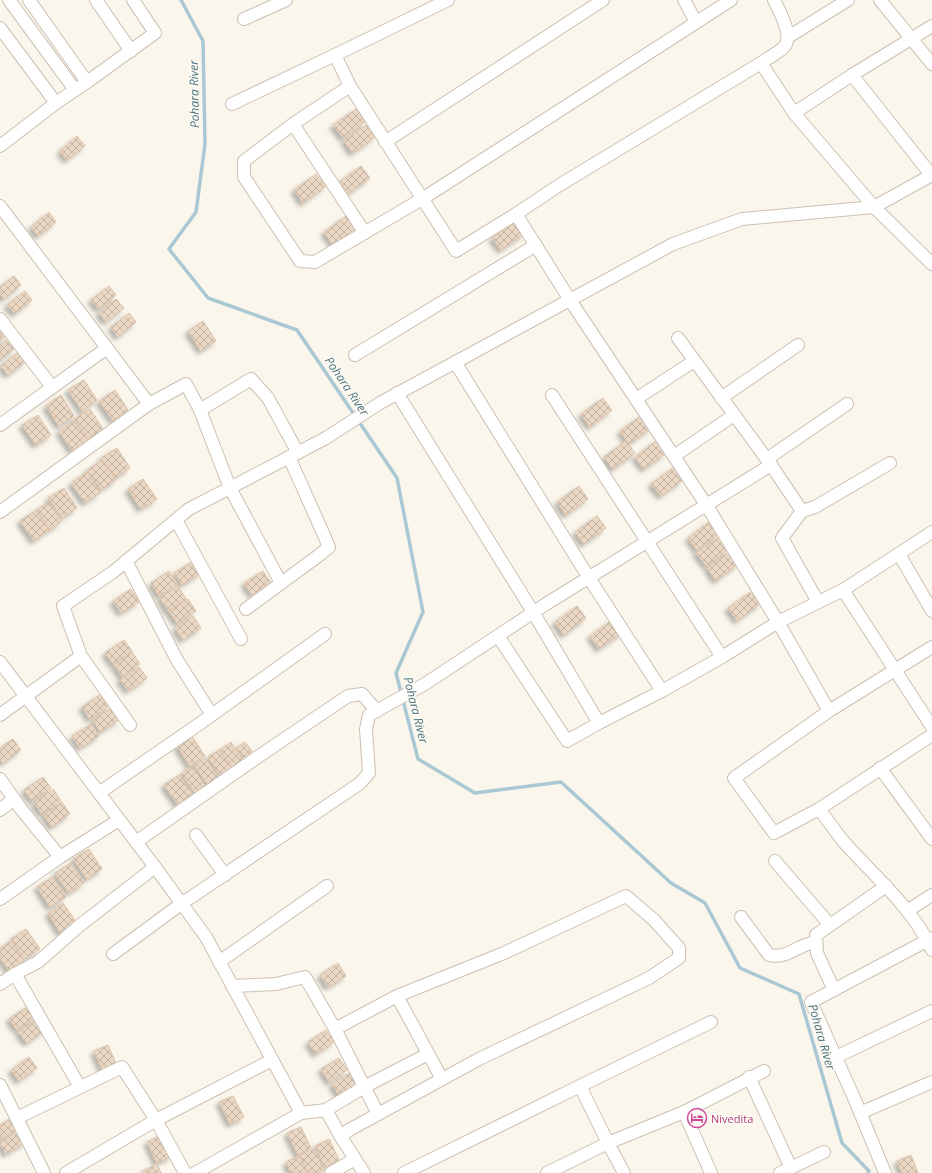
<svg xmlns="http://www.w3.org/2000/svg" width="932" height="1173" font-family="'Open Sans',sans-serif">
<defs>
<pattern id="building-cross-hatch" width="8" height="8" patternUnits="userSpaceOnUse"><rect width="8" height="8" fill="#ead8c5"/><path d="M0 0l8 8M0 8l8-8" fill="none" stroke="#c2b3a2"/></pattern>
<filter id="shadow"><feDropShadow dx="-3.5" dy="3.5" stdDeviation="2" flood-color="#0004"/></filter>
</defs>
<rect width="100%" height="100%" fill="#faf6ec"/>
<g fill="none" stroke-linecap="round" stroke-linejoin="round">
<polyline stroke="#aac8d3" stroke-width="3.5" points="181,0 203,41 205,144 196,212 169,249 208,298 297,330 397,478 423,612 396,673 418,759 475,793 561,782 671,883 705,903 740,968 799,994 842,1143 869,1171 868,1173"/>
</g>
<g fill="url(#building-cross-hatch)" stroke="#ddc2a9" filter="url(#shadow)">
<polygon points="356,109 365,122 343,138 333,125"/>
<polygon points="366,125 375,137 353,153 344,141"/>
<polygon points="77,136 85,146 67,160 60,151"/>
<polygon points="361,166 370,178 348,194 339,182"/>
<polygon points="316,174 326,186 303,203 294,190"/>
<polygon points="49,212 56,222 38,236 31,227"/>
<polygon points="346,216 355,229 333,245 324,232"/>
<polygon points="514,221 524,234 501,250 492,238"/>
<polygon points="14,276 21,285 4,299 0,295 0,287"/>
<polygon points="109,286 116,295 99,309 91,300"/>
<polygon points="25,291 32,300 15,314 7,305"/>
<polygon points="116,299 124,308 106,322 99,313"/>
<polygon points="129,313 136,322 118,337 111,327"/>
<polygon points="203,321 216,341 201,351 188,331"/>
<polygon points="0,325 8,333 0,340"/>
<polygon points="8,339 15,348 0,360 0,345"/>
<polygon points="18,352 26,361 8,375 1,366"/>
<polygon points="84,380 97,400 82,411 68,390"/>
<polygon points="115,390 128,410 113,421 99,401"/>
<polygon points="61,395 74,416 59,426 46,406"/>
<polygon points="603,398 612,410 590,427 581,414"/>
<polygon points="90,409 103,429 88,439 74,419"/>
<polygon points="38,415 51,435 36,445 22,425"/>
<polygon points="642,415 651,428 629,444 620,431"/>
<polygon points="74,421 88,441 72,451 59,431"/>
<polygon points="657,440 666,453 644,469 635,457"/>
<polygon points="626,441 635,453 613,469 604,457"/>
<polygon points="117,448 130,468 115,478 101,458"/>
<polygon points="102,460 116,480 101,490 87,470"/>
<polygon points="674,467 683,480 661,496 651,484"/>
<polygon points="87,472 100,493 85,503 71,483"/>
<polygon points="143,479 157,499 141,509 128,489"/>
<polygon points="579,486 588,499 566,515 557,502"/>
<polygon points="64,488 77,508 62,518 48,498"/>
<polygon points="48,502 62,521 50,530 37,510"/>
<polygon points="36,510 49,530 34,541 20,521"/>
<polygon points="597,516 606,528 584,544 575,532"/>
<polygon points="710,521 719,534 697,550 688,538"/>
<polygon points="719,537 728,550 706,566 696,553"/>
<polygon points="729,552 738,564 716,581 707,568"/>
<polygon points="193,561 201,573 182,585 174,573"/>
<polygon points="169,571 177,584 159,596 151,583"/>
<polygon points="263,571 271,583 252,595 244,583"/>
<polygon points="178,586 186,599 168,611 160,598"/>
<polygon points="131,589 139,602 121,613 113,601"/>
<polygon points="750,592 760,604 737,621 728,608"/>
<polygon points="188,599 196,611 177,623 169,611"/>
<polygon points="577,606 586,618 564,635 555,622"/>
<polygon points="193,616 201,628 183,640 175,628"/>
<polygon points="612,620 622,633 599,649 590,636"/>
<polygon points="124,640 132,651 113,664 105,653"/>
<polygon points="132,652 140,664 122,677 114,665"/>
<polygon points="139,667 147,678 128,691 120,680"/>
<polygon points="101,694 109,706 90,719 82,707"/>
<polygon points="111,708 119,720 100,732 93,720"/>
<polygon points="91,724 99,736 80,748 72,736"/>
<polygon points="192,736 205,756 190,766 177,746"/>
<polygon points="13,739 21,750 3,763 0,760 0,748"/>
<polygon points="231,742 244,762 233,769 220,750"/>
<polygon points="245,742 255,755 246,761 236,748"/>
<polygon points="219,750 232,769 221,777 208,757"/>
<polygon points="205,758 219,777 208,785 194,765"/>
<polygon points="192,766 205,786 195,793 181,774"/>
<polygon points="179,775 193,795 178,805 164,785"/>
<polygon points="43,777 51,788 32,801 24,790"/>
<polygon points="53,789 61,801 42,814 34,803"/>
<polygon points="62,802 70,814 52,827 44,815"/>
<polygon points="89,849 102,869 87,879 73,859"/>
<polygon points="71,863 84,883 69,893 55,873"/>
<polygon points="52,877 66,897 50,907 37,887"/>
<polygon points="63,903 77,923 61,934 48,913"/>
<polygon points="26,929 40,949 24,959 11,939"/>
<polygon points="11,941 24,961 9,971 0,958 0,948"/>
<polygon points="338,963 346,976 328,987 320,975"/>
<polygon points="28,1006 36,1017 17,1030 9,1019"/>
<polygon points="37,1019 45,1030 27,1043 18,1032"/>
<polygon points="326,1030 334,1042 316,1054 308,1042"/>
<polygon points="108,1045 117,1066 103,1072 94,1051"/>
<polygon points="29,1057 37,1068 19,1081 11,1070"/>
<polygon points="339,1058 347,1070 329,1082 321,1069"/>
<polygon points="351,1072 358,1085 340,1097 332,1084"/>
<polygon points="233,1096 244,1117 230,1124 219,1102"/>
<polygon points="13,1117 20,1128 0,1140 0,1125"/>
<polygon points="301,1127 311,1148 298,1155 287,1133"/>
<polygon points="19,1131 26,1142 6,1154 0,1143"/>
<polygon points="161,1135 171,1157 157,1163 147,1142"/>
<polygon points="329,1139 339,1160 325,1167 315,1146"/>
<polygon points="314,1149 324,1170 317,1173 308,1173 300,1155"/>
<polygon points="911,1155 918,1173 902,1173 897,1161"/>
<polygon points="299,1156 308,1173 291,1173 286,1162"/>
<polygon points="157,1164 161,1173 144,1173 143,1171"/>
</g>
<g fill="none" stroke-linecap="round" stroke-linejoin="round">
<g stroke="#ccc0b3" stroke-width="14">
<g id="minor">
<polyline points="9,0 75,90"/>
<polyline points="29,0 87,82"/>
<polyline points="96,0 131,51"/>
<polyline points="448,0 335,55 350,86 456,251 516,214 570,300 707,506 778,622 829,711"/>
<polyline points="684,0 696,22"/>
<polyline points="880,0 932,64"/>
<polyline points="244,19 286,0"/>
<polyline points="0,28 56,103"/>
<polyline points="788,37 848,0"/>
<polyline points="761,63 794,113 874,207 932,264"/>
<polyline points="852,75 932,26"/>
<polyline points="350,86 293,124 244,161 244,177 300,261 315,262 422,199 731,0"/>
<polyline points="232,104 335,55"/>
<polyline points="794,113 852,75 932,176"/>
<polyline points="293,124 365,233"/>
<polyline points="385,142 603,0"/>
<polyline points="0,146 56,103 87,82 155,33 133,0"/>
<polyline points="0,206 149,404"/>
<path d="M516 214 558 186 761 63C768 58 778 53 784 47 794 37 779 10 774 0"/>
<polyline points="0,319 52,387"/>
<polyline points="678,338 771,465 802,511"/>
<polyline points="355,355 536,245"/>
<polyline points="455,362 589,578 662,691"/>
<polyline points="397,393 533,612 599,723 662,691 722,657 778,622 843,590 932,532"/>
<polyline points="552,395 722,657"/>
<polyline points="721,398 798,345"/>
<polyline points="636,399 694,361"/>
<polyline points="200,410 230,488 281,583"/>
<polyline points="0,425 107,348"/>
<polyline points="674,456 734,415"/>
<polyline points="767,459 847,404"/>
<polyline points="0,512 149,404 186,384 200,410 251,379 268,398 298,453"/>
<polyline points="176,520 241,639"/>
<polyline points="899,554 932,611"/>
<polyline points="126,561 177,660 212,715"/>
<polyline points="843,590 932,727"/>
<polyline points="818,602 782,538 802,511 815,507 890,463"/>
<polyline points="246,609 318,556 329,547 323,533 289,457"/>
<polyline points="498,636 567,741 599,723"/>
<polyline points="81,656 130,725"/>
<polyline points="0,662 155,867 206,937 301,1113 326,1110 341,1137 364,1173"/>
<polyline points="0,715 81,656 63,606 113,572 189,509 326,438 380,403 673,244 742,219 874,207 932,175"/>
<path d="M932 735 819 809C827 819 835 831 843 841 874 876 912 907 932 950"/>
<polyline points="880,768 932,839"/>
<polyline points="0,779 21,809 60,857 0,899"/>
<polyline points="99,793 202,722 325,634"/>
<polyline points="819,809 774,833 734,778 829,711 932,647"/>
<polyline points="0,810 14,799"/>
<polyline points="196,835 225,875"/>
<polyline points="136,842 262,754 348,696 362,694 377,711"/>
<polyline points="60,857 119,820"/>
<polyline points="775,861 830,925"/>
<polyline points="907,911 932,895"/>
<path d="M741 917 769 955C783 958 791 951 803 946 807 944 812 943 816 942"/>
<polyline points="113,954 181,904 359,784 369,773 366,729 369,715 425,684 546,604 771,465"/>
<polyline points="219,962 327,886"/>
<polyline points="15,974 38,962 79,926 155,867"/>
<polyline points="0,984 15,974 80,1087"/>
<polyline points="232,986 276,984 305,977 335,1029 378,1114"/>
<polyline points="834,990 817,953 816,935 886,886"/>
<polyline points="397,996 442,1079"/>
<polyline points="335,1029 397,996 504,953 626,896 654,920 679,948 679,958 649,978 479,1059 349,1130 341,1137"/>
<polyline points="836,1057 932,1011"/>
<polyline points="749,1077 791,1168"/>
<polyline points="0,1085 44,1173"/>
<polyline points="580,1086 711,1022"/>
<polyline points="326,1110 364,1087 428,1054"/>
<polyline points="684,1112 764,1071"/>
<polyline points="860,1113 932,1082"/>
<polyline points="17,1118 122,1067 156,1120 66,1173"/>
<polyline points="185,1173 156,1120 272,1060"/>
<polyline points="195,1173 301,1113"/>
<polyline points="331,1173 355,1159"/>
<polyline points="404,1173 580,1086 608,1143 684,1112 711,1173"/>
<polyline points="547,1173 608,1143 624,1173"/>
<polyline points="780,1173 824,1152"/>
<polyline points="885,1173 855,1100 811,1002 932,938"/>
</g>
</g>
<use href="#minor" stroke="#fff" stroke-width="12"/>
</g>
<defs>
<g id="hotel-ring" transform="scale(1)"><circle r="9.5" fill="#fdfaf2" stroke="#d1479c" stroke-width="1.5"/><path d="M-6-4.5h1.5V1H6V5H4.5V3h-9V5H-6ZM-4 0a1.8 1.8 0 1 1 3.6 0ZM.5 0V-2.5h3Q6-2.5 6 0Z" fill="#d1479c"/></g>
</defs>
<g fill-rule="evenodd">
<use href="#hotel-ring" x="697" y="1118"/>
</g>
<g text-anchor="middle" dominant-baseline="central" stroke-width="3.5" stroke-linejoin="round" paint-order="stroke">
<g font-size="11" fill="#b23c85" stroke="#fdfaf2" text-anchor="start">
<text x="711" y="1118">Nivedita</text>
</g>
<g font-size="12" font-style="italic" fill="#4d7483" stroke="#fdfaf2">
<text transform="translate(194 94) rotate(-91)">Pohara River</text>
<text transform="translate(347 386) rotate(56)">Pohara River</text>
<text transform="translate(416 710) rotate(76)">Pohara River</text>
<text transform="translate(822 1037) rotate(74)">Pohara River</text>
</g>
</g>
</svg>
